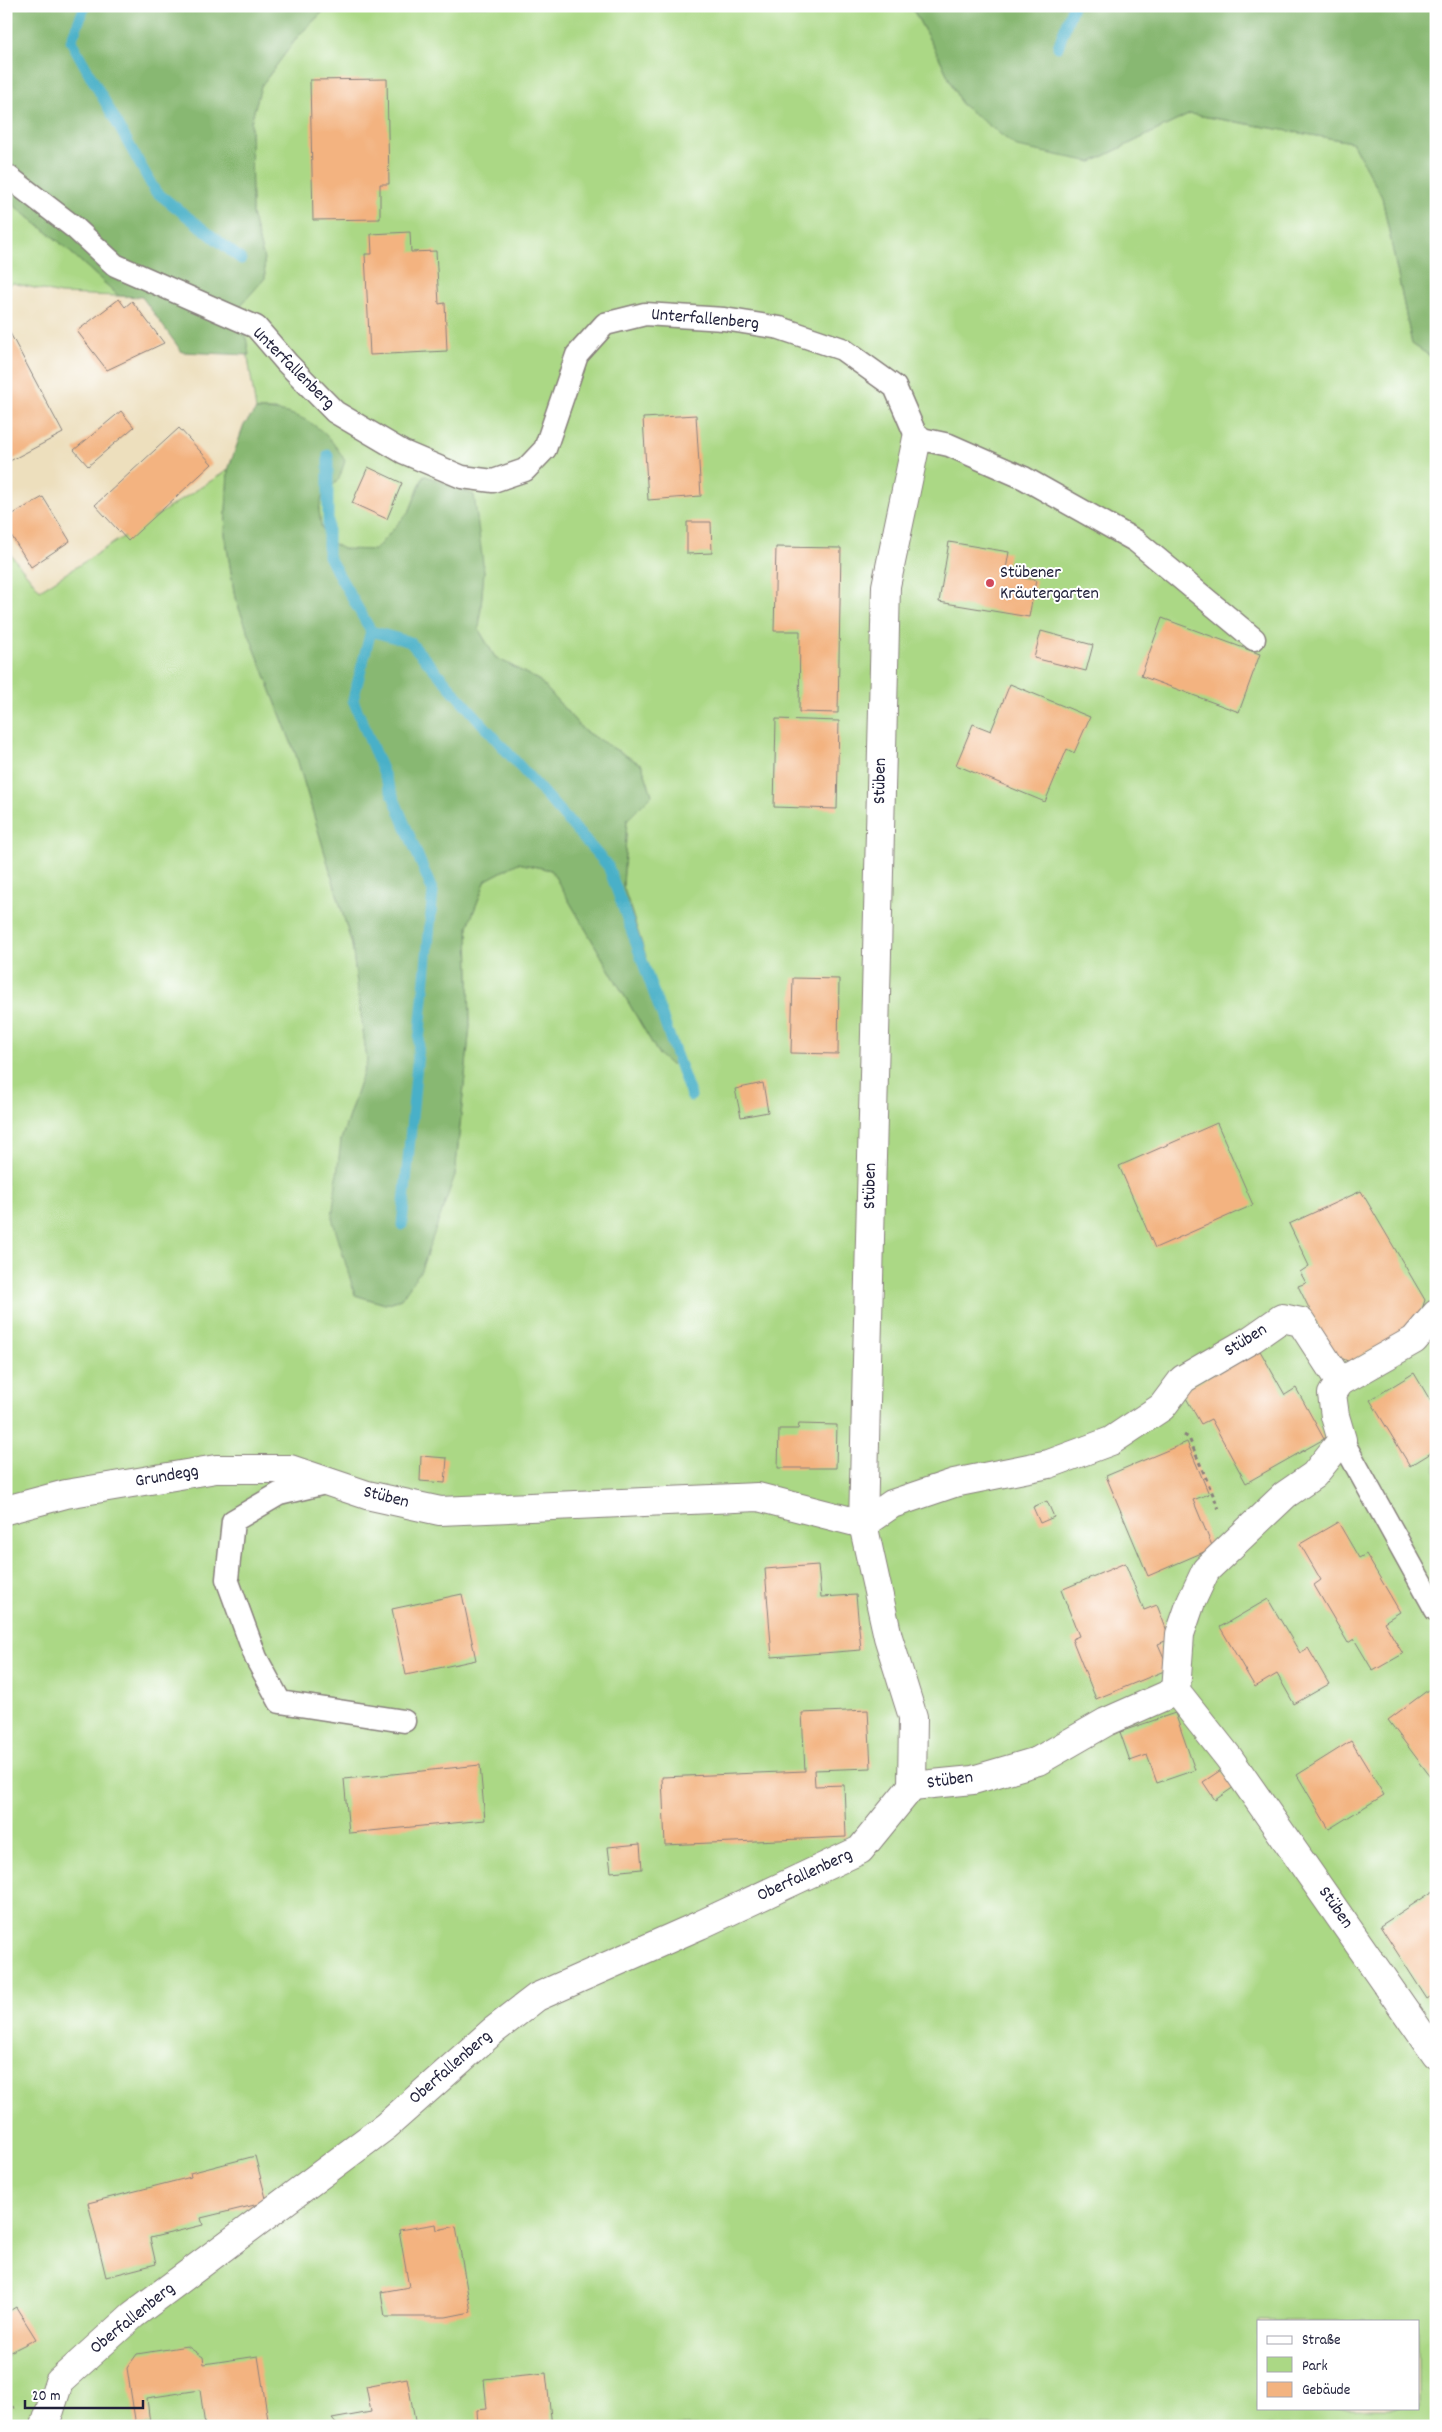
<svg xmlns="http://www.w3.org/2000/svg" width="1442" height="2432" font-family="Dekko,sans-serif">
<rect width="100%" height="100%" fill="#fff"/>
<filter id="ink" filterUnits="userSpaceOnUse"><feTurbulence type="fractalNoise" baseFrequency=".02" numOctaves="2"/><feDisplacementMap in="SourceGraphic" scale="10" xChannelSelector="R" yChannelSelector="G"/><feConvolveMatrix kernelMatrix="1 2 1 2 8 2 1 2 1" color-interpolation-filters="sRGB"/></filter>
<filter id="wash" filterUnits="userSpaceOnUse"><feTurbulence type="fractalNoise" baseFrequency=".0096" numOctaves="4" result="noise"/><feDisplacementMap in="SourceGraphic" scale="20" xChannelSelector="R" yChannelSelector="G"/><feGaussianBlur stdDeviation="1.12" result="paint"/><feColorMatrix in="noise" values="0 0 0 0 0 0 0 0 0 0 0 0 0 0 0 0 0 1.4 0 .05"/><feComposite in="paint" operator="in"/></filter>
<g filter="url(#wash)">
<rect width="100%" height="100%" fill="#eddfbd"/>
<g fill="#abd885" stroke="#667d60" fill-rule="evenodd">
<path d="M329 6H911L939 57 961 104 1092 162 1190 114 1352 142 1382 197 1412 344 1436 360V2426H6V549L40 590 228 470 225 534 235 598 296 755 352 945 367 1061 341 1140 355 1295 385 1304 401 1299 455 1175 470 1026 468 926 486 880 518 863 551 870 659 1055 676 1049 623 886 627 819 652 795 642 765 584 731 540 681 495 657 479 630 484 571 424 475 410 510 375 551C365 550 352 552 343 549 324 543 312 514 322 496 326 490 334 484 339 479L275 410H256L240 305 265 278 264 260 252 214 251 122 261 86 299 35ZM1258 2321H1418V2408H1258Z"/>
<polygon points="6,199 57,240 119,296 60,294 13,283 6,287"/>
</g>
<g fill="#88b872" stroke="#556d56">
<polygon points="6,6 329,6 299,35 261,86 251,122 252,214 264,260 265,278 241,305 249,355 182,352 142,297 119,296 57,240 6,199"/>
<polygon points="911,6 1436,6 1436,360 1412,344 1382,197 1352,142 1190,114 1092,162 1017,147 961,104 939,57"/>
<path d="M256 410C297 409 325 425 345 461L339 479 322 497 319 510 321 526 329 541 343 549 375 550 410 510 424 475 474 495 484 571 479 630 495 657 540 681 584 731 642 765 652 795 627 820 623 886 676 1049 672 1066 659 1055 551 870 518 863 486 880 468 926 470 1026 455 1175 421 1270 401 1299 385 1304 355 1295 332 1218 341 1140 367 1061 352 945 296 755 235 598 225 534 228 470 244 425Z"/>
</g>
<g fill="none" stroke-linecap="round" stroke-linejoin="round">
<g stroke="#49b0c8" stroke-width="11">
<polyline points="85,6 71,41 155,191 241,259"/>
<polyline points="1058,47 1073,6"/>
<polyline points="328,455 328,556 371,631 410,642 608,866 691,1096"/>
<polyline points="371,631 353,700 433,892 402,1225"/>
</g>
</g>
<g id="blocks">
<g fill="#f3b380">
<polygon points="387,79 389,184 380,184 380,219 313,220 310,80"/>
<polygon points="410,232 411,252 436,251 439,304 445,303 447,351 370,355 365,254 372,254 371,234"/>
<polygon points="119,299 125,307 132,301 164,343 107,370 77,331"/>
<polygon points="10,333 63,433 6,463 6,335"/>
<polygon points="121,411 134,427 88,466 74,450"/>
<polygon points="696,415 701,496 648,500 643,418"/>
<polygon points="179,428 212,464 128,541 95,505"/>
<polygon points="368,467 402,483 387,519 352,503"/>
<polygon points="43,497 70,541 31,567 6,527 6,518"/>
<polygon points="687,522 711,522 712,553 687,554"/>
<polygon points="949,542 1009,552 1005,575 1036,580 1029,617 939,602"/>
<polygon points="776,547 841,548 838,713 799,712 800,631 774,631"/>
<polygon points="1162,618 1260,654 1239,712 1141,676"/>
<polygon points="1041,631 1093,645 1086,671 1034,658"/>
<polygon points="1010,684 1090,717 1074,753 1067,749 1045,802 956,765 973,724 991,731"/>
<polygon points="776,719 839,721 837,809 774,807"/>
<polygon points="793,978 839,979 838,1054 791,1053"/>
<polygon points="763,1083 768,1112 741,1117 735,1089"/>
<polygon points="1217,1123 1253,1205 1155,1248 1119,1166"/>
<polygon points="1361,1191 1425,1300 1416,1327 1350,1362 1332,1354 1298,1286 1306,1283 1300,1272 1309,1266 1289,1224"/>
<polygon points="1259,1349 1285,1395 1296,1388 1324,1439 1246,1483 1211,1419 1201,1424 1182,1391"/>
<polygon points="1414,1373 1436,1410 1436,1450 1410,1466 1370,1400"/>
<polygon points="799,1424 837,1425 836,1468 778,1468 779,1429 798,1429"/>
<polygon points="1187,1442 1209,1494 1193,1500 1213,1548 1148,1576 1106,1476"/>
<polygon points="421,1456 447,1458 445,1483 420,1481"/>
<polygon points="1047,1501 1054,1517 1040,1523 1033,1507"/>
<polygon points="1338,1522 1359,1558 1366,1554 1400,1612 1384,1622 1403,1654 1373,1671 1354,1639 1348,1643 1314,1585 1321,1580 1300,1544"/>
<polygon points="1125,1563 1144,1610 1157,1605 1170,1639 1158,1644 1169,1669 1096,1699 1072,1639 1079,1636 1061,1590"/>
<polygon points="818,1565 821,1597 856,1595 861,1650 772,1657 765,1569"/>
<polygon points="462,1594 476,1660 406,1675 392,1609"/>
<polygon points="1268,1599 1300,1653 1308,1648 1329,1684 1294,1704 1277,1674 1255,1687 1220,1627"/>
<polygon points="1436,1684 1436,1784 1388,1720"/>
<polygon points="868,1710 871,1768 814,1770 815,1786 844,1785 846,1837 665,1845 662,1777 805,1771 802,1713"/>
<polygon points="1175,1713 1195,1770 1157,1783 1147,1755 1130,1761 1120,1732"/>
<polygon points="1351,1741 1384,1795 1329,1829 1297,1775"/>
<polygon points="480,1765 485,1820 349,1833 344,1779"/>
<polygon points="1221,1770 1234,1787 1215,1800 1203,1782"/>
<polygon points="640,1844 642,1869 611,1872 608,1847"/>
<polygon points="1435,1890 1436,1993 1427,1999 1380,1926"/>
<polygon points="255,2156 267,2202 201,2218 203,2225 150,2238 156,2264 106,2277 88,2203 191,2177 190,2173"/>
<polygon points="436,2224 437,2230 456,2226 471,2312 446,2317 385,2317 381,2292 409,2287 399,2230"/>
<polygon points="16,2307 36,2339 6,2354 6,2313"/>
<polygon points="187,2346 203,2357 204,2364 258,2356 269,2426 205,2426 200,2390 147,2398 150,2424 136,2426 127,2368 137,2354"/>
<polygon points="546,2373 552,2426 478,2426 477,2410 487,2409 484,2379"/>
<polygon points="407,2378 416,2426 338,2426 332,2419 371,2412 366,2386"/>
</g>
</g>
</g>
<g filter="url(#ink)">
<use href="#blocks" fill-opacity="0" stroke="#88807c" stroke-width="1"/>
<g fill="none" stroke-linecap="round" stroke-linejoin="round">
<g stroke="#88807c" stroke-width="25">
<g id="service">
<polyline points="6,175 75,228 115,265 256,327 287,363 335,412 403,452 462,477 493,481 525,470 545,449 577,355 605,324 645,314 724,319 780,328 842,349 895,387 917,438 949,445 1024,478 1136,541 1254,639"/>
<polyline points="1342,1440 1436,1610"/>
<polyline points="329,1482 279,1494 233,1521 227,1579 256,1658 280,1702 404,1721"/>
</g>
</g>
<g stroke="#88807c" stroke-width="30">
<g id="minor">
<polyline points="1436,1314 1414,1340 1340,1382 1332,1394 1335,1416 1342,1440 1314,1475 1285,1495 1206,1570 1191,1602 1180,1634 1176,1691 1229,1758 1436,2055"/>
<polyline points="6,1510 66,1494 216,1469 290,1469 367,1495 440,1511 758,1497 863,1524"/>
<polyline points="863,1524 892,1504 954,1483 1049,1464 1111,1441 1162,1407 1183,1379 1252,1339 1282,1318 1301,1322 1340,1382"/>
<polyline points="912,1786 913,1717 888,1637 863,1524 886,586 917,438"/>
<polyline points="912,1786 973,1780 1038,1761 1106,1722 1176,1691"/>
<polyline points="45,2426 59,2382 133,2315 386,2126 493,2031 537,1997 700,1925 860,1850 912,1786"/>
</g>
</g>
<g stroke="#88807c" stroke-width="3" stroke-dasharray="4 4" stroke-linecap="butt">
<polyline points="1184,1435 1189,1438 1219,1509"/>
<polyline points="6,2409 15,2407"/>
</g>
<use href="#service" stroke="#fff" stroke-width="22"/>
<use href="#minor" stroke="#fff" stroke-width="28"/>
</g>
</g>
<circle fill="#d1495b" stroke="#fff" stroke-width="2" cx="990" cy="583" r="5"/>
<g text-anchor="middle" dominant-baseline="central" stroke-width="4" stroke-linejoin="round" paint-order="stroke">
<g font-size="18" fill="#22223b" stroke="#fff">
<text transform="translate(705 320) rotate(5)">Unterfallenberg</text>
<text transform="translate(293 369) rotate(45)">Unterfallenberg</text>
<text transform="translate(881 781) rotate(-89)">Stüben</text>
<text transform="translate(871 1186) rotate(-89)">Stüben</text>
<text transform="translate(1246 1341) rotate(-32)">Stüben</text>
<text transform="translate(167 1477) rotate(-10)">Grundegg</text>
<text transform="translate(386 1498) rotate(14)">Stüben</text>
<text transform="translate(950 1781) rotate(-8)">Stüben</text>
<text transform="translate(805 1876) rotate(-25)">Oberfallenberg</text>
<text transform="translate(1335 1908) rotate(55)">Stüben</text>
<text transform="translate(451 2068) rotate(-41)">Oberfallenberg</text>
<text transform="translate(133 2319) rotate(-39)">Oberfallenberg</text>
</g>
<g font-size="18" fill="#22223b" stroke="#fff" text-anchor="start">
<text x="1000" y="573">Stübener<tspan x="1000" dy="21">Kräutergarten</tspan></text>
</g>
</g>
<rect width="1442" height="2432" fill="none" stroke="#fff" stroke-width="25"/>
<rect x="1257" y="2320" width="162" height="90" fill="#ffffff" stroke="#a7a7b1"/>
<rect x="1267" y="2336" width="25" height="8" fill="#ffffff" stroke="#a7a7b1"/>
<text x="1302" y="2344" font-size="15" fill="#22223b">Straße</text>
<rect x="1267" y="2357" width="25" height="15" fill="#abd885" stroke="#a7a7b1"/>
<text x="1302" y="2370" font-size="15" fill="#22223b">Park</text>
<rect x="1267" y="2382" width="25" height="15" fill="#f3b380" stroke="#a7a7b1"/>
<text x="1302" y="2394" font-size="15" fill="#22223b">Gebäude</text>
<path d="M25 2400v8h118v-8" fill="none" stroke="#22223b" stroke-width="2.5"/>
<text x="32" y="2400" font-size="15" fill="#22223b" stroke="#ffffff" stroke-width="4" paint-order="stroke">20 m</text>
</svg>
